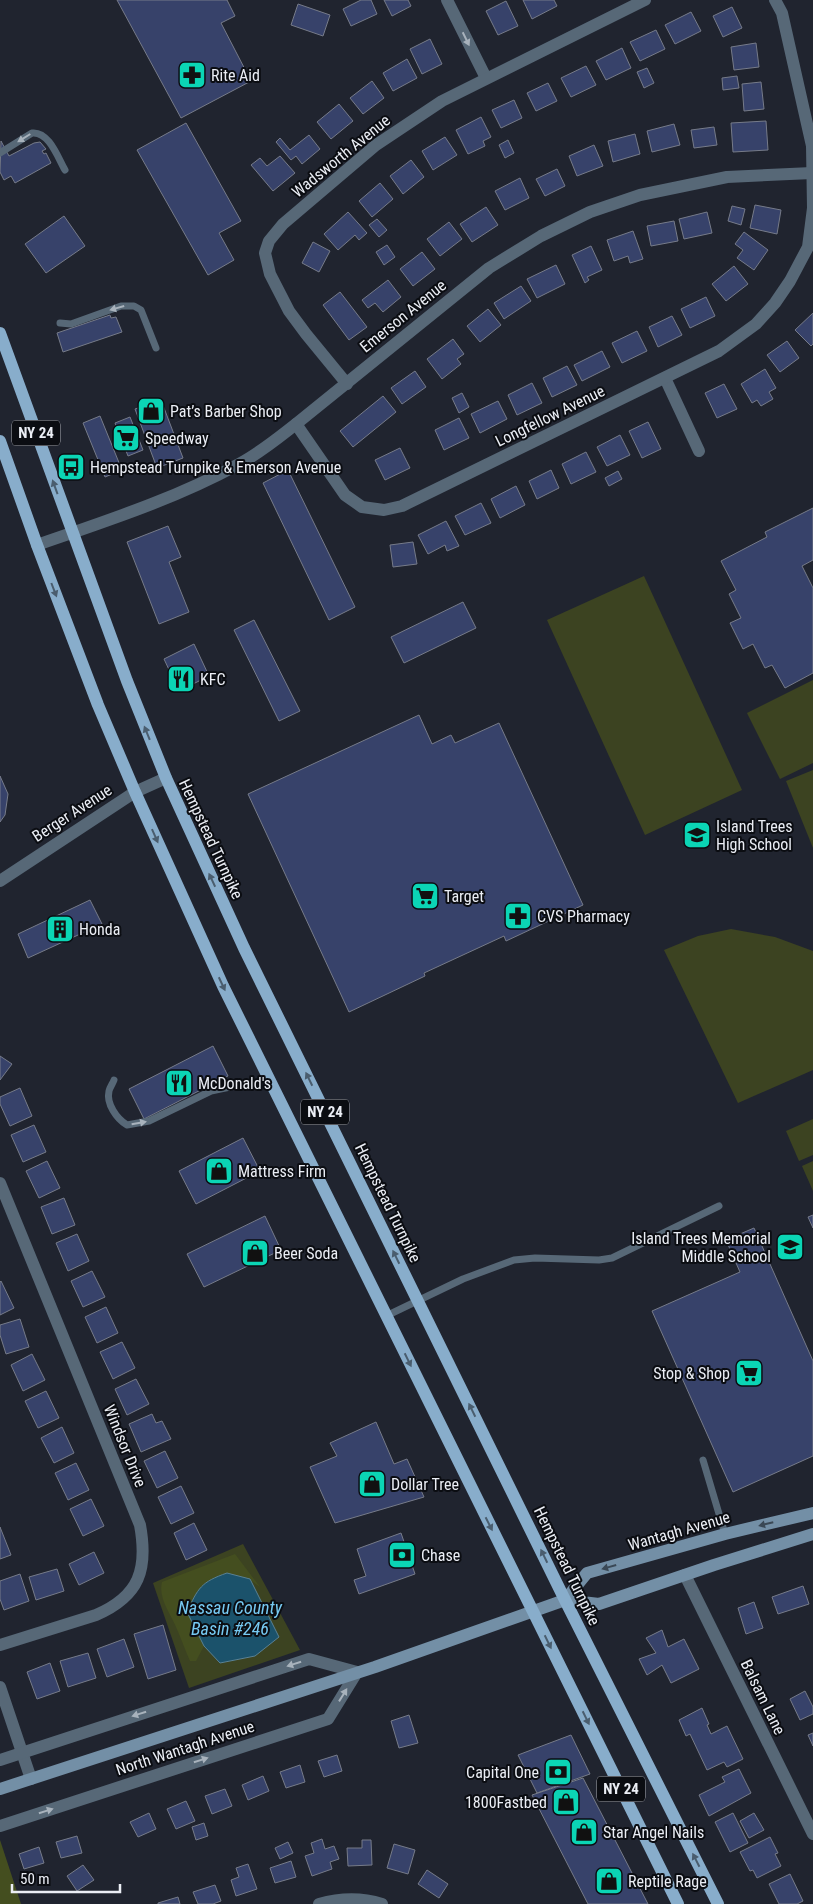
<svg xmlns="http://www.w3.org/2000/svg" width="813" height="1904" font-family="'Roboto Condensed',sans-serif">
<rect width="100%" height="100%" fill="#20242f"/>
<g fill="#3c4321">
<polygon points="644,576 742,790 645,835 547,620"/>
<polygon points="813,680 813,763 780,779 747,713"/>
<polygon points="813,770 813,848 786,781"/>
<polygon points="731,929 775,937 813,951 813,1070 738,1103 664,950 698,936"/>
<polygon points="813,1119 813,1155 799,1161 786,1131"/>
<polygon points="813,1161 813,1191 802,1166"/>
<polygon points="243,1544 300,1650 189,1688 153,1583"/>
</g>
<g fill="#444e1f">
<path d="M235 1554 260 1587 249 1579 187 1612 204 1646 196 1661H190C185 1650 181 1638 176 1627 170 1613 158 1598 162 1582Z"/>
<polygon points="0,1840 21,1904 0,1904"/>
</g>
<path fill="#1b526b" stroke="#598194" d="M227 1573 250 1579 279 1637 255 1656 220 1663 204 1646 187 1612C198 1588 201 1582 227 1573Z"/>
<g fill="#37426a" stroke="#767b89">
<polygon points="117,0 227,0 235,16 221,23 251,81 181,118"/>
<polygon points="361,0 371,0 377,14 351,26 343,9"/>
<polygon points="384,0 408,0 411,6 392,16"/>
<polygon points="523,0 554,0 557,6 532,19"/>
<polygon points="506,1 518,26 498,35 486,11"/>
<polygon points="298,4 330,15 323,36 291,25"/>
<polygon points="732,7 742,28 723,37 713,16"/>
<polygon points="691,12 701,31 675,44 665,25"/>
<polygon points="656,30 665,49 640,61 630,42"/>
<polygon points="430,39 442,64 422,74 410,49"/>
<polygon points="756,43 759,67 734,70 731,47"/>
<polygon points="622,48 631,68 606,80 596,61"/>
<polygon points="407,59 417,78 393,91 383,73"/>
<polygon points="586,66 596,85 571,97 561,78"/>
<polygon points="647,68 654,83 644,88 637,72"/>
<polygon points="737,76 739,88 723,90 722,78"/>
<polygon points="372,81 384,98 363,114 350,98"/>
<polygon points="761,82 764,109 744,111 742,84"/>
<polygon points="548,83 557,101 536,111 527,93"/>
<polygon points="514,100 522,118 501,128 492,110"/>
<polygon points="339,104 353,121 331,139 317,122"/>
<polygon points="481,117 491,137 483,141 485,146 468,154 456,130"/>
<polygon points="766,121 768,150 733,152 731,123"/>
<polygon points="186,123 241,221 219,233 234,260 208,275 137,150"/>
<polygon points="674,124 680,145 652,152 647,131"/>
<polygon points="714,127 717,145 694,148 691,130"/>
<polygon points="635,134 640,154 613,162 608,141"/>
<polygon points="309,135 320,149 302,164 296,156 291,160 276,142 280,138 290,150"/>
<polygon points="445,137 457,155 433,170 422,151"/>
<polygon points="508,140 514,153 505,158 499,145"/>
<polygon points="1,141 9,156 34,143 40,142 46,149 42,151 44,154 46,153 51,163 15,183 11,176 4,180 0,172"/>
<polygon points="594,145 603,166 577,176 569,156"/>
<polygon points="280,156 295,173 273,191 251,165 260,158 267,166"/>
<polygon points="411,160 424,177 403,194 390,176"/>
<polygon points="557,169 565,186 545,196 536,179"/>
<polygon points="520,178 529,198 505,210 495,191"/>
<polygon points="380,183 393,199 372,217 359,201"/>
<polygon points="755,205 781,210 777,234 750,228"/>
<polygon points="732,206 745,209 741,225 728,221"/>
<polygon points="486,207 498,225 472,242 460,224"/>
<polygon points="348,212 367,233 359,240 355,235 338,250 324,234"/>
<polygon points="707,212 712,233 684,239 679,219"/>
<polygon points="64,216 85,246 46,273 25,244"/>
<polygon points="377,219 387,230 379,237 369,225"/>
<polygon points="674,221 678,241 651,246 647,226"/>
<polygon points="449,222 462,239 440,256 427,239"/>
<polygon points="633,231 643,259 630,263 628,256 614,261 607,240"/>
<polygon points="744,232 768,250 754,270 737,258 743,250 735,244"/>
<polygon points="313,242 330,251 319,272 302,263"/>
<polygon points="387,245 395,257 384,265 376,252"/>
<polygon points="591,246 602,270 587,277 589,280 585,283 572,255"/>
<polygon points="422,252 435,269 413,286 400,269"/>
<polygon points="556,265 565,284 537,298 527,279"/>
<polygon points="734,266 748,284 726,301 712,284"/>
<polygon points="388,280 401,297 383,312 375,303 368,308 362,300"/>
<polygon points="521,286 531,301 504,319 494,303"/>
<polygon points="340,292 367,327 349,340 323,305"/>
<polygon points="706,297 715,316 690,328 681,309"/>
<polygon points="488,309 501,325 480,342 467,326"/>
<polygon points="813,313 813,344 811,346 795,330"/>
<polygon points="110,315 111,318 116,317 122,332 63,352 57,333"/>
<polygon points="672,316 682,335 658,347 649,327"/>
<polygon points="637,331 647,351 622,363 612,343"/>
<polygon points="453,339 464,354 457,359 461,364 442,379 427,359"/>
<polygon points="787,341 799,358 780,372 767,355"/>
<polygon points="602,351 610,367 582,381 574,365"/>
<polygon points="567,366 577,385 552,397 543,378"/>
<polygon points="765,369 776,388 769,392 773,399 761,406 757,400 752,403 741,384"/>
<polygon points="415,371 426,387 402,404 391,388"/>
<polygon points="532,383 542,403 517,415 508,395"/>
<polygon points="724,384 737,409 717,418 705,393"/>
<polygon points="462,393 469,407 459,413 452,398"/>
<polygon points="383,396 396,412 353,447 340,431"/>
<polygon points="161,400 183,458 157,468 135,409"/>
<polygon points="498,401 507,419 480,433 471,414"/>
<polygon points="100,416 122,470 105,477 83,423"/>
<polygon points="130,417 143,450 128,456 115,423"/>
<polygon points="459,418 469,438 444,450 435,430"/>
<polygon points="648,422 661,449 642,458 629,431"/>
<polygon points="620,435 630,455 607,466 597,447"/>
<polygon points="400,448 410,468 385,480 375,460"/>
<polygon points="586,452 596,472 571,484 562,464"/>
<polygon points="288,470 355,607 329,620 263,483"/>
<polygon points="551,470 559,488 537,499 529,481"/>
<polygon points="618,471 622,479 609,486 605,478"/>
<polygon points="516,486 525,505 500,518 491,499"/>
<polygon points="481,503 491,523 465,535 455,516"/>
<polygon points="813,508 813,560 802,566 813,588 813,673 785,688 772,665 765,668 753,644 743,649 730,623 741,618 729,594 736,590 721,561 767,537 765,532"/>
<polygon points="446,521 459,546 447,551 445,545 428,554 418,535"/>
<polygon points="168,526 181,557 169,562 189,612 159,624 127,542"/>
<polygon points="413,542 417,564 393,567 390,545"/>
<polygon points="463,602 476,628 404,663 391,637"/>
<polygon points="254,620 300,711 279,721 234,630"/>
<polygon points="194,644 209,676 179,691 164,659"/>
<polygon points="419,715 432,744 451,735 455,743 499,723 583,905 506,941 504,936 424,973 425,976 349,1012 248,794"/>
<polygon points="0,776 8,794 5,815 0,822"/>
<polygon points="90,900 102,924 28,958 18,934"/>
<polygon points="213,1046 228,1076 144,1119 129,1089"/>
<polygon points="0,1056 12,1064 0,1080"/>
<polygon points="20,1088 32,1116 10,1126 0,1104 0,1097"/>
<polygon points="34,1125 46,1152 23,1162 11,1135"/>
<polygon points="243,1138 260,1171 196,1204 179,1171"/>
<polygon points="47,1161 60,1188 39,1198 26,1171"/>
<polygon points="64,1198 75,1225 52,1234 41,1207"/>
<polygon points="813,1215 813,1228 808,1217"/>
<polygon points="265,1216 281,1250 204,1287 187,1254"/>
<polygon points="754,1228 813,1361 813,1456 733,1492 652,1311 740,1272 726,1240"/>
<polygon points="77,1234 89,1261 68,1271 56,1243"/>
<polygon points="92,1271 105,1297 83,1307 71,1281"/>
<polygon points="1,1281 14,1308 0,1315 0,1282"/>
<polygon points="106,1307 118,1333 97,1343 85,1317"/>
<polygon points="20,1319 29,1347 6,1354 0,1335 0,1325"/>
<polygon points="122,1342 135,1368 113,1379 100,1352"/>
<polygon points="32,1354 45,1380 23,1391 11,1365"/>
<polygon points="136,1379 149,1404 127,1415 115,1389"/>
<polygon points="46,1391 59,1418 38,1428 25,1401"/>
<polygon points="152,1414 156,1423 162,1421 171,1439 141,1452 129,1424"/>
<polygon points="376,1422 394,1464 407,1459 424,1497 335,1523 310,1467 337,1456 330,1443"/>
<polygon points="62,1427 74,1453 54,1463 41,1438"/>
<polygon points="165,1451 178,1478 157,1488 144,1461"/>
<polygon points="76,1463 89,1490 68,1500 55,1473"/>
<polygon points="181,1486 194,1513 171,1524 158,1497"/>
<polygon points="91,1499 104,1526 83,1536 70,1509"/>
<polygon points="194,1523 207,1550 186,1560 174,1533"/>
<polygon points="0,1527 11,1555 0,1559"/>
<polygon points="401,1533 415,1574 359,1594 354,1580 366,1576 357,1549"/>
<polygon points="94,1552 104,1573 79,1585 69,1564"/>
<polygon points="57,1569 64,1591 36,1600 29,1577"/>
<polygon points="20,1574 29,1601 4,1610 0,1599 0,1581"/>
<polygon points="803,1586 809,1604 778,1614 772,1597"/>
<polygon points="754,1602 763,1628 746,1634 738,1608"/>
<polygon points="163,1625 176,1670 148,1679 134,1634"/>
<polygon points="662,1630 668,1647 684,1639 699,1669 671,1683 662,1665 647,1675 639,1659 656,1653 646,1638"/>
<polygon points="124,1639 134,1667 107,1677 97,1649"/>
<polygon points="88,1653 96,1678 68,1687 60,1661"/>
<polygon points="50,1663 60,1691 37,1699 27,1672"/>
<polygon points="805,1691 813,1707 813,1714 800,1720 790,1699"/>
<polygon points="702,1708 709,1724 707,1725 711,1734 727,1726 743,1759 727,1767 724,1762 707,1770 690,1734 686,1736 679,1720"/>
<polygon points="409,1715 418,1743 399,1748 391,1721"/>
<polygon points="813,1733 813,1746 808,1735"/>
<polygon points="571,1735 590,1774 537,1793 518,1755"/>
<polygon points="337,1755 342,1771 324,1777 318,1761"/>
<polygon points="300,1765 305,1782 286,1788 280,1772"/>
<polygon points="739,1769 751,1793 709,1816 699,1795 725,1782 722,1777"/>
<polygon points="263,1776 269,1791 248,1800 242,1785"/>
<polygon points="583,1778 648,1904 588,1904 532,1795"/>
<polygon points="225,1789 232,1806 212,1814 205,1796"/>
<polygon points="186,1801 195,1821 176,1829 167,1809"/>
<polygon points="149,1813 156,1829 138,1837 130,1822"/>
<polygon points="733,1813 748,1843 730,1852 715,1822"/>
<polygon points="754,1813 764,1830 749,1838 740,1821"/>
<polygon points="204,1823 208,1836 196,1840 192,1827"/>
<polygon points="77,1836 82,1853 61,1858 56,1842"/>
<polygon points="770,1837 778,1853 775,1854 781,1866 757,1878 753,1870 750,1871 740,1852"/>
<polygon points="322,1839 325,1849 334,1846 339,1859 330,1862 332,1869 312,1876 305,1856 314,1853 311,1843"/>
<polygon points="362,1840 371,1840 372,1865 348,1866 347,1848 362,1848"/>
<polygon points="288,1842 293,1853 280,1859 275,1848"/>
<polygon points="394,1844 415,1850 408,1874 387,1868"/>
<polygon points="39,1847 44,1863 24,1869 19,1854"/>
<polygon points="291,1861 296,1877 275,1883 270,1868"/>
<polygon points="248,1864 257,1889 236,1896 231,1880 239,1877 236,1868"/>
<polygon points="83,1865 94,1880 77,1891 67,1876"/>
<polygon points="427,1870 448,1884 439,1898 418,1884"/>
<polygon points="790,1874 803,1901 797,1904 779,1904 769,1884"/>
<polygon points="215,1885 221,1901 213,1904 198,1904 193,1892"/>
<polygon points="178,1897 180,1904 158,1904 158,1903"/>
</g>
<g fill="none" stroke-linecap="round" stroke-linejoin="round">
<g stroke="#576877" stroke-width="7">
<path d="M0 153 32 133C49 131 58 158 65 170"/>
<polyline points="60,323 71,324 121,306 134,306 141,310 156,348"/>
<path d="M114 1080C113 1083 110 1087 109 1091 106 1104 117 1119 127 1125L149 1121 211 1091 230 1087"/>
<polyline points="386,1316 463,1279 514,1260 535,1258 599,1260 612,1258 719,1206"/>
<polyline points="703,1460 725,1534"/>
</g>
<g stroke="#576877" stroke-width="12">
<polyline points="447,0 486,78"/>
<polyline points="665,378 699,451"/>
<polyline points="347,384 306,334 289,311 270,274 265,253 269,241 283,224 376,145 442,101 645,0"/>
<polyline points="296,424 345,495 362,507 384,510 402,506 719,351 756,324 775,303 790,281 808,247 813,208 812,146 782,13 775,0"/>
<path d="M37 545C106 521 175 499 239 464 260 453 278 438 296 424L489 268 541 236 590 212 640 195 727 177 812 173"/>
<polyline points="0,881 135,792 166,778"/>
<path d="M0 1183 140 1525C148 1569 140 1596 96 1615L0 1645"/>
<polyline points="685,1575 813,1834"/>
<polyline points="0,1687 31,1779"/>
<polyline points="0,1760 309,1659 357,1672 328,1719 0,1826"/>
<path d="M319 1904C340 1898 360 1897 382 1904"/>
</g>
<g stroke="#738fa6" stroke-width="12">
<polyline points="565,1600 587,1573 725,1534 813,1513"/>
<polyline points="0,1789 375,1667 565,1600 599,1604 714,1565 813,1534"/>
</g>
<g stroke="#88adcb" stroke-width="12">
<polyline points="0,333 127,681 166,778 244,948 565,1600 718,1904"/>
<polyline points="0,441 37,545 98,705 135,792 223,986 678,1904"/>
</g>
</g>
<defs><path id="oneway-solid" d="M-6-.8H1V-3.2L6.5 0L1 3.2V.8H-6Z" transform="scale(1.25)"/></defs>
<g fill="#a8b2bc">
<use href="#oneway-solid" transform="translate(466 39) rotate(64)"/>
<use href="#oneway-solid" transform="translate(24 138) rotate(148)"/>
<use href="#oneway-solid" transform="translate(117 308) rotate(164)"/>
<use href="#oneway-solid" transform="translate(139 1123) rotate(-10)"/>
<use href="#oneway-solid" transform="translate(294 1664) rotate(162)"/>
<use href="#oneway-solid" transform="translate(343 1695) rotate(-58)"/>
<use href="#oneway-solid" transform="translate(139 1714) rotate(162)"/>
<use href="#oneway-solid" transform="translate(201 1760) rotate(-18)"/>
<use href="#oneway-solid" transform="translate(46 1811) rotate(-18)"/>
</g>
<g fill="#4a5d6e">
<use href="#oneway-solid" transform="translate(55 487) rotate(-110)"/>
<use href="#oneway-solid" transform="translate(54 590) rotate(69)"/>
<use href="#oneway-solid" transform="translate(147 733) rotate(-112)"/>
<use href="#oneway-solid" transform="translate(155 836) rotate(66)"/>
<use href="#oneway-solid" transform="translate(212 880) rotate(-115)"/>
<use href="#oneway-solid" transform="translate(222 984) rotate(65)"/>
<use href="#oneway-solid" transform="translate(309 1079) rotate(-116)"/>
<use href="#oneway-solid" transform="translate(396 1257) rotate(-116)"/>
<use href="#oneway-solid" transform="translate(408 1360) rotate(64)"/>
<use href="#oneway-solid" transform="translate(472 1410) rotate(-116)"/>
<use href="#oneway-solid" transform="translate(489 1524) rotate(63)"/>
<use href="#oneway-solid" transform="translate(544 1556) rotate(-116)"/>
<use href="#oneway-solid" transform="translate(548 1642) rotate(64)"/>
<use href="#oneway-solid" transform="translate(586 1718) rotate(64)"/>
<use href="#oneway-solid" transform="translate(696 1860) rotate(-117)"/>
</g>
<g fill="#3a4855">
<use href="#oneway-solid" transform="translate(766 1524) rotate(166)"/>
<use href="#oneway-solid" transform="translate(609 1567) rotate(164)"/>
</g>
<defs>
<g id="pharmacy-square" transform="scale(1.4375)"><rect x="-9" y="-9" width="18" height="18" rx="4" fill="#0bd5b5" stroke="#0b0d12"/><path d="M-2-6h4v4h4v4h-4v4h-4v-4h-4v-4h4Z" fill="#111"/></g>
<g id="shop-square" transform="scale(1.4375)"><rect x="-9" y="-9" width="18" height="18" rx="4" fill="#0bd5b5" stroke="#0b0d12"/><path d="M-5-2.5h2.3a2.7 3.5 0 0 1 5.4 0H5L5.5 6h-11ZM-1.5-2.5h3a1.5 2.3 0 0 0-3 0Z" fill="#111"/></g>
<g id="supermarket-square" transform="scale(1.4375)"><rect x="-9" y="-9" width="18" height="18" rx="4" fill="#0bd5b5" stroke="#0b0d12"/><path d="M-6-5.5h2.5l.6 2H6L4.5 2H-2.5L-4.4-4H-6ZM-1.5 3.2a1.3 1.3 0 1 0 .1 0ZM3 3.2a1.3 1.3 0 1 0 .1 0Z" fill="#111"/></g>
<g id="bus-square" transform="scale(1.4375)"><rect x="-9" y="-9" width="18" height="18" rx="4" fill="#0bd5b5" stroke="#0b0d12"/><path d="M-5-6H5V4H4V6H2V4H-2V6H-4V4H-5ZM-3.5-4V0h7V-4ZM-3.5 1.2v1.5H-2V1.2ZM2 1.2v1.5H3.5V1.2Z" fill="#111"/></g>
<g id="restaurant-square" transform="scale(1.4375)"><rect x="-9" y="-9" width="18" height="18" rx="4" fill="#0bd5b5" stroke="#0b0d12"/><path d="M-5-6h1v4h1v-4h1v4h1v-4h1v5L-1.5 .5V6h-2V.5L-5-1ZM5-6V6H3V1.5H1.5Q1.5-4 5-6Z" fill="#111"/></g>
<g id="school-square" transform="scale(1.4375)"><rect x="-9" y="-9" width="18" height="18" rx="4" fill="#0bd5b5" stroke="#0b0d12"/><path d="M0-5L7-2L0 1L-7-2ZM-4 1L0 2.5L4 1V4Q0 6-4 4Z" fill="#111"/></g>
<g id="building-square" transform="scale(1.4375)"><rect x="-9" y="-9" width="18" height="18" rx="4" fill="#0bd5b5" stroke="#0b0d12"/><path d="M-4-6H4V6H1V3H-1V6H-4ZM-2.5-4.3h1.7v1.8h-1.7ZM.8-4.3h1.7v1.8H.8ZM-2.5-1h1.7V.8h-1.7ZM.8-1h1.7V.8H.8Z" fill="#111"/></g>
<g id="bank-square" transform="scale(1.4375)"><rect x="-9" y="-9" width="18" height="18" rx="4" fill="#0bd5b5" stroke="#0b0d12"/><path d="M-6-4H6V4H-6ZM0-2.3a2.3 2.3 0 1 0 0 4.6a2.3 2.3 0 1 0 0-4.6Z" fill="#111"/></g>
</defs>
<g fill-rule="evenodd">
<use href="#pharmacy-square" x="192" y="75"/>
<use href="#shop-square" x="151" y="411"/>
<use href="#supermarket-square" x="126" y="438"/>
<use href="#bus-square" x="71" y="467"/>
<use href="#restaurant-square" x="181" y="679"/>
<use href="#school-square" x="697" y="835"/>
<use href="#supermarket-square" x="425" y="896"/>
<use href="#pharmacy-square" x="518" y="916"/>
<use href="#building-square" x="60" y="929"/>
<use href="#restaurant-square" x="179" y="1083"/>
<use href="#shop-square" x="219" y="1171"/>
<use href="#school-square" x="790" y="1247"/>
<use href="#shop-square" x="255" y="1253"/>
<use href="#supermarket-square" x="749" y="1373"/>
<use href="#shop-square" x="372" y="1484"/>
<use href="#bank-square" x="402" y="1555"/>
<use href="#bank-square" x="558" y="1772"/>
<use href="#shop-square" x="566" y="1802"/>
<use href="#shop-square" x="584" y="1832"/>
<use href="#shop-square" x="609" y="1881"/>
</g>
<g text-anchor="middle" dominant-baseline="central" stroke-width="4" stroke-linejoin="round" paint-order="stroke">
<g fill="#0b0d12" stroke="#a8aab1" stroke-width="1">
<rect x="12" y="420.5" width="48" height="25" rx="4"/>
<rect x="301" y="1099.5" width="48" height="25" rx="4"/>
<rect x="597" y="1776.5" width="48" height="25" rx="4"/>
</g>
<g font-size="15" font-weight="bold" fill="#ebeef5">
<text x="36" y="433">NY 24</text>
<text x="325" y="1112">NY 24</text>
<text x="621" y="1789">NY 24</text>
</g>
<g font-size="16" fill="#ebeef5" stroke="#0b0d12" text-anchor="start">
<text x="211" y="75">Rite Aid</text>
<text x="170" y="411">Pat’s Barber Shop</text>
<text x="145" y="438">Speedway</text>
<text x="90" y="467">Hempstead Turnpike &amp; Emerson Avenue</text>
<text x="200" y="679">KFC</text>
<text x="716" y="826">Island Trees<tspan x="716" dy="18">High School</tspan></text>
<text x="444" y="896">Target</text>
<text x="537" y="916">CVS Pharmacy</text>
<text x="79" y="929">Honda</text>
<text x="198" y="1083">McDonald's</text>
<text x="238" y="1171">Mattress Firm</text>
<text x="771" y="1238" text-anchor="end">Island Trees Memorial<tspan x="771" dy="18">Middle School</tspan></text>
<text x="274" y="1253">Beer Soda</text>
<text x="730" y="1373" text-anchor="end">Stop &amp; Shop</text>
<text x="391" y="1484">Dollar Tree</text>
<text x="421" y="1555">Chase</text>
<text x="539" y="1772" text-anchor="end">Capital One</text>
<text x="547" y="1802" text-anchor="end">1800Fastbed</text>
<text x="603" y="1832">Star Angel Nails</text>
<text x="628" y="1881">Reptile Rage</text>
</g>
<g font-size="16" fill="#ebeef5" stroke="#0b0d12">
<text transform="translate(341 156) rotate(-39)">Wadsworth Avenue</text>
<text transform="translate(403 316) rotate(-39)">Emerson Avenue</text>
<text transform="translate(550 416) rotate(-26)">Longfellow Avenue</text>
<text transform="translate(72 813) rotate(-33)">Berger Avenue</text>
<text transform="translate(211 839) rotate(65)">Hempstead Turnpike</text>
<text transform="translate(388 1203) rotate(64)">Hempstead Turnpike</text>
<text transform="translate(125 1446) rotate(68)">Windsor Drive</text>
<text transform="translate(679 1531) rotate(-16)">Wantagh Avenue</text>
<text transform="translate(567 1566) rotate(64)">Hempstead Turnpike</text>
<text transform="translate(763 1697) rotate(64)">Balsam Lane</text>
<text transform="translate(185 1748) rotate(-18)">North Wantagh Avenue</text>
</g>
<g font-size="18" font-style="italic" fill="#77caf3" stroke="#0b0d12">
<text x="230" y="1607">Nassau County<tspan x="230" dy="21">Basin #246</tspan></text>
</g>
</g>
<path d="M12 1884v8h108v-8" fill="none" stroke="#ebeef5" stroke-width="2.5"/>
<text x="20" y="1884" font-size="15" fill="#ebeef5" stroke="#0b0d12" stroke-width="4" paint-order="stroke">50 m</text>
</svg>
